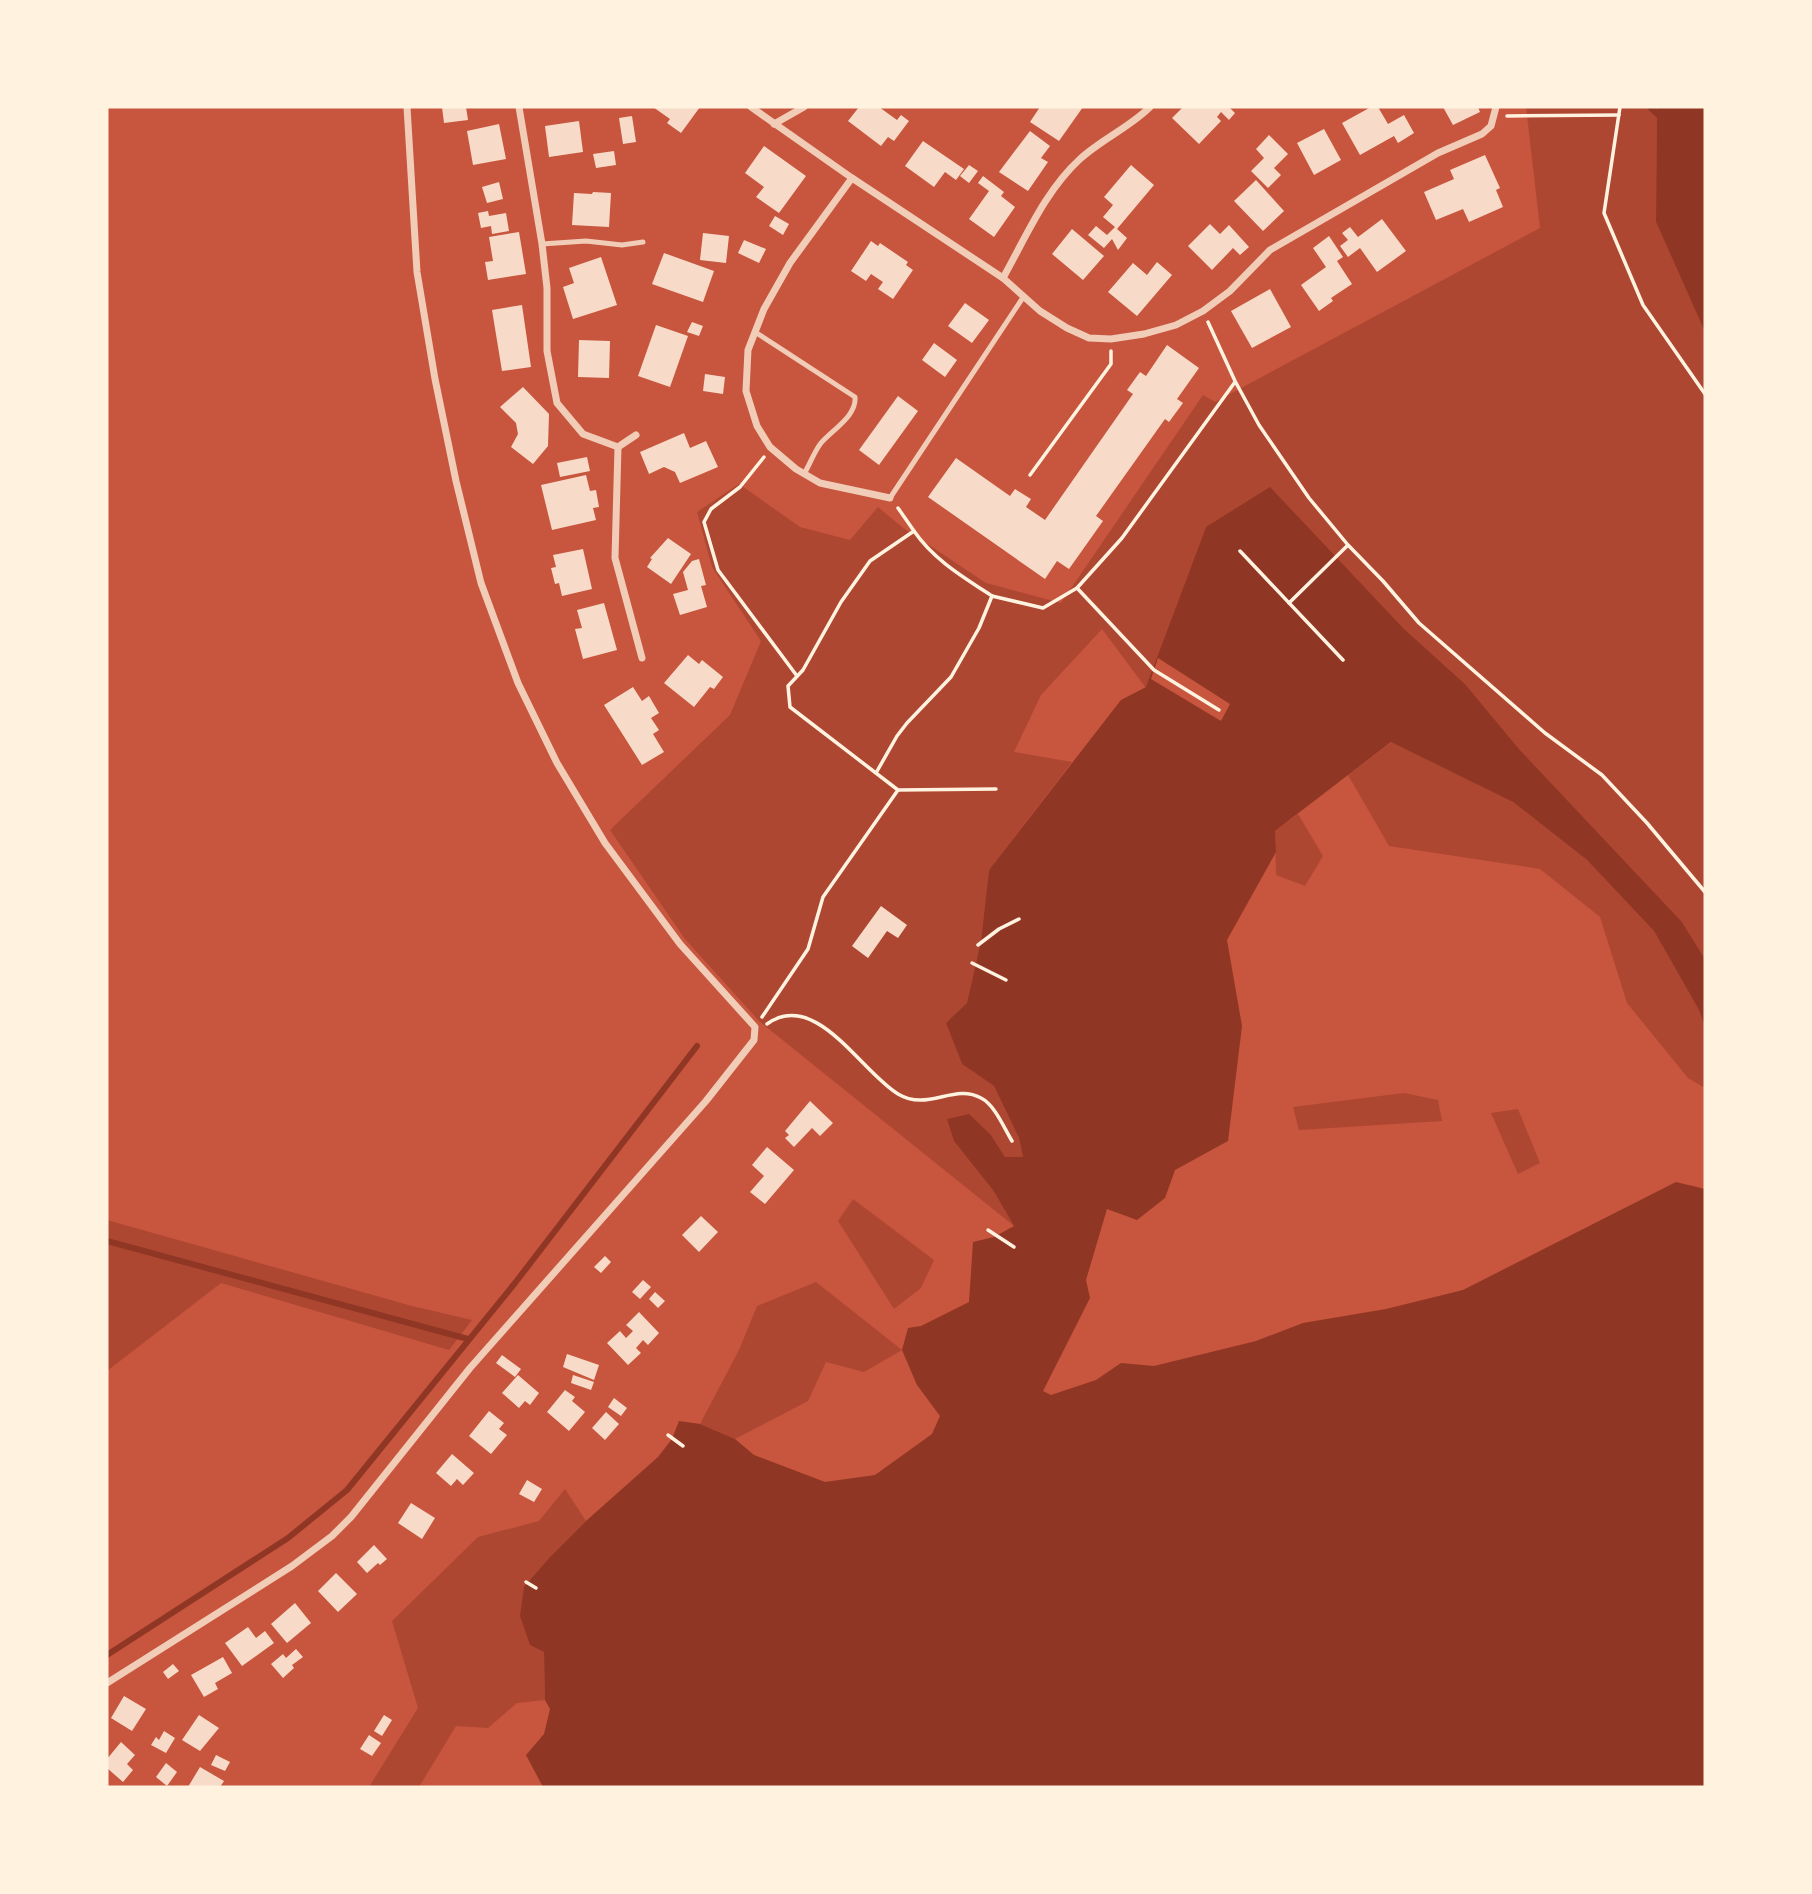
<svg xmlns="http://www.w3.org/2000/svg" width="1812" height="1894" font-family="Rubik,sans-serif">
<rect width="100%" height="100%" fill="#c8553d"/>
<g fill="#ae4732">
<polygon points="1526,107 1657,107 1656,222 1705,332 1705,959 1682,922 1519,749 1465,684 1402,627 1206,527 1146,688 1102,629 1041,695 1014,752 1072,762 989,870 981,941 967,1004 946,1023 962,1064 994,1086 1019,1138 1023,1157 1005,1157 991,1135 993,1190 1014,1226 760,1022 685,939 610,830 730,715 761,641 712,567 697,512 739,484 800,527 850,540 878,507 902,527 986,583 1061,603 1203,395 1215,402 1540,228"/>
<polygon points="1392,742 1513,802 1587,860 1654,931 1699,1010 1705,1027 1705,1088 1688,1078 1627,1003 1600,917 1540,869 1389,846 1348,775"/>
<polygon points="1298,814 1323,856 1305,886 1276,875 1275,831"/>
<polygon points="1404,1093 1438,1100 1442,1121 1299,1130 1293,1107"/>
<polygon points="1518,1109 1540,1163 1518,1174 1491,1113"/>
<polygon points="853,1199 934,1260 921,1288 894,1309 838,1221"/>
<polygon points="107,1220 412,1306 472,1320 449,1350 221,1283 107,1371"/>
<polygon points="816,1282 902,1350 864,1372 826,1362 808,1401 735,1439 700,1424 739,1350 757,1306"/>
<polygon points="565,1489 586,1521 551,1556 544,1652 545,1700 517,1703 488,1728 456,1726 419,1787 369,1787 418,1708 392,1621 478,1537 539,1521"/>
</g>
<g fill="#8f3625">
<polygon points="1657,107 1705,107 1705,332 1656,222"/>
<polygon points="1270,487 1402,627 1465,684 1519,749 1682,922 1705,959 1705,1027 1699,1010 1654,931 1587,860 1513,802 1391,742 1275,831 1276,852 1227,940 1242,1026 1228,1141 1175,1170 1165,1198 1137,1220 1107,1209 1086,1280 1090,1298 1043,1391 1051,1395 1096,1380 1121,1363 1154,1366 1256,1341 1303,1323 1386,1309 1463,1290 1676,1182 1705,1189 1705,1787 543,1787 526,1755 544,1734 550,1709 545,1700 544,1652 530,1645 520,1616 524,1587 551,1556 586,1521 658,1457 672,1439 679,1421 700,1424 735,1439 754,1455 825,1482 875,1475 932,1434 940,1416 917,1385 902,1350 908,1328 921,1326 969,1302 973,1242 994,1237 1014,1226 993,1190 954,1141 947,1119 969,1114 991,1135 1005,1157 1023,1157 1019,1138 994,1086 962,1064 946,1023 967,1003 981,941 989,870 1121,700 1146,687 1206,527"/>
</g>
<polygon fill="#c8553d" points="1158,658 1230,704 1221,721 1151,679"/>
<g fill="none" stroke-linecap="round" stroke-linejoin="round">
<g stroke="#8f3625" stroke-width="6">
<polyline points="1650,107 1657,114"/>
<polyline points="107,1241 468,1339"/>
<polyline points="107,1655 288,1538 347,1490 515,1283 697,1046"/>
</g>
</g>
<g fill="#f7dbc8">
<polygon points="442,107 466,107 468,120 444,123"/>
<polygon points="653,107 700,107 681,133 667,123 670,119"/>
<polygon points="859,107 879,107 897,120 901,115 909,121 894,141 888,137 881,146 848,121"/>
<polygon points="1040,107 1083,107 1059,141 1030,122"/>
<polygon points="1183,107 1229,107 1235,113 1229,120 1221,112 1217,117 1221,121 1199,144 1172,118"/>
<polygon points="1371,107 1378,107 1388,124 1404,115 1414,133 1398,143 1394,136 1360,155 1342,123"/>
<polygon points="1443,107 1478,107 1480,112 1453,125"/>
<polygon points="632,116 636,142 623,144 619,118"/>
<polygon points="579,121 583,152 549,157 545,126"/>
<polygon points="499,124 506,159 473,165 467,131"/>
<polygon points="1324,129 1341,160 1314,175 1297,143"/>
<polygon points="1030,131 1050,146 1041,158 1048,162 1028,191 999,172"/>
<polygon points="1269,135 1288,154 1274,168 1281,175 1268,188 1251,171 1264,158 1256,149"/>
<polygon points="923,141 964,169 956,180 945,172 934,187 905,166"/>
<polygon points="764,146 806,176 779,213 756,197 764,187 745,173"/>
<polygon points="614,151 616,165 596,168 593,154"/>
<polygon points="1485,155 1500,188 1496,190 1503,207 1469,222 1463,209 1436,220 1424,192 1454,179 1450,170"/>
<polygon points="969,165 978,171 969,183 960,176"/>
<polygon points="1131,165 1154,185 1117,229 1127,238 1118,250 1112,239 1104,248 1088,235 1096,226 1107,235 1115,227 1103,217 1113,205 1104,197"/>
<polygon points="983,176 1004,192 1001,196 1015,207 994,237 969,219 989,191 978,183"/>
<polygon points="1256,180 1284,211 1263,231 1234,201"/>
<polygon points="499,182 503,199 487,203 482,187"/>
<polygon points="593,192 611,193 609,227 572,225 574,193 592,194"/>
<polygon points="488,211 489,216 506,213 509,231 492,234 491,226 481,228 478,213"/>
<polygon points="775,216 789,224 783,235 769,226"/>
<polygon points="1382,219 1406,251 1377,272 1360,248 1348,257 1340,246 1348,240 1342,233 1350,227 1358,237"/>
<polygon points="1210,224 1220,234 1229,225 1249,247 1240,255 1233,248 1212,270 1188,246"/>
<polygon points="1072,229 1104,256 1083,280 1052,254"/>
<polygon points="519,232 526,274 488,280 485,262 493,261 489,237"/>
<polygon points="703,233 729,236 726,263 700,260"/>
<polygon points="1329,236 1343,257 1337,261 1352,284 1331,298 1333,301 1319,311 1301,285 1326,267 1313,248"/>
<polygon points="744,240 766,249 759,263 738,253"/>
<polygon points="871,241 878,246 880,243 908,262 906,265 913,270 893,299 878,289 883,282 871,274 866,281 851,271"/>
<polygon points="664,253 714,271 703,302 652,284"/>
<polygon points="601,257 617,305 573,319 563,287 574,283 569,268"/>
<polygon points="1157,262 1172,275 1137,316 1108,292 1133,263 1147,275"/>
<polygon points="1270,289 1291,327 1252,348 1231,311"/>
<polygon points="965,303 989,320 972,343 948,326"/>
<polygon points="522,305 531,367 502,371 492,310"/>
<polygon points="692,322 703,326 699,336 687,332"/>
<polygon points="656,325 688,336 670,387 638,376"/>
<polygon points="579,340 610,341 609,378 578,377"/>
<polygon points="934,343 957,360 945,377 922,360"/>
<polygon points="1167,345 1199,368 1177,399 1183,403 1169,422 1165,419 1096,516 1103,521 1069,569 1057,561 1045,579 928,497 956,458 1010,496 1015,489 1031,499 1026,507 1045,520 1133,394 1127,390 1140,372 1146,376"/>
<polygon points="705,374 725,377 723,394 703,391"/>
<polygon points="523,387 549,414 548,446 533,464 511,447 518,434 516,423 500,407"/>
<polygon points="898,396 918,411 879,465 859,450"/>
<polygon points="684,433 690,448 706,441 718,467 680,483 675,472 664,467 649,474 640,452"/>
<polygon points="587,457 590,471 560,477 557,463"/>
<polygon points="586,475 590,491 596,490 599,507 593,508 596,520 552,530 541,485"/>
<polygon points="668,538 691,554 671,584 647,567 652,559 650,558"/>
<polygon points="583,549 592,589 562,596 559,583 555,584 551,568 556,567 553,555"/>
<polygon points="699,559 706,585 701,586 707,607 680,615 673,594 688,590 683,572 692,561"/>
<polygon points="604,603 617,650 583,659 575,629 582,628 577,610"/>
<polygon points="688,655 699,664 702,660 723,677 714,689 710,687 694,707 664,683"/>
<polygon points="633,687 642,701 649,696 659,713 651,718 659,730 653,734 664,752 642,765 604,705"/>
<polygon points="881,906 907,925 898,938 887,931 868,958 852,946"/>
<polygon points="810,1101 833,1123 820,1136 812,1128 794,1147 785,1138 789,1135 785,1131"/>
<polygon points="767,1147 794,1170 765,1204 750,1192 764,1176 752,1165"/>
<polygon points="701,1216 718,1232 699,1252 682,1235"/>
<polygon points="605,1256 611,1262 601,1273 594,1267"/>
<polygon points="643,1280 651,1287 640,1299 632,1292"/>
<polygon points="655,1292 665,1301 658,1308 649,1299"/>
<polygon points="639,1312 659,1333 648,1345 643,1340 636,1348 641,1353 628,1365 607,1343 620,1331 626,1338 633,1331 626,1325"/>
<polygon points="567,1354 599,1365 594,1380 563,1367"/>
<polygon points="502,1355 521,1369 515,1377 496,1363"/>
<polygon points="518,1375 539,1393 530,1405 525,1401 519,1408 502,1393"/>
<polygon points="573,1375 594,1382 591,1390 571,1383"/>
<polygon points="565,1390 575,1397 572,1401 585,1412 569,1431 547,1412"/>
<polygon points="614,1398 627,1408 621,1416 608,1407"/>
<polygon points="489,1411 504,1423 499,1429 507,1435 491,1454 469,1436"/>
<polygon points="606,1412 619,1424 605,1440 592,1428"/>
<polygon points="452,1454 474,1473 463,1485 457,1479 451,1486 436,1473"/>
<polygon points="527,1480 542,1489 534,1502 519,1494"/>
<polygon points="411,1503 435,1518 422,1539 398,1523"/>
<polygon points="374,1545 387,1559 380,1565 378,1563 367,1573 357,1562"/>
<polygon points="336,1573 357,1594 338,1612 318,1591"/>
<polygon points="295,1603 311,1623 287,1643 271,1624"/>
<polygon points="248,1627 256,1638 265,1631 274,1643 242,1666 225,1643"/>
<polygon points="296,1649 303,1657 292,1665 294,1668 283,1678 271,1664 283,1654 286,1658"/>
<polygon points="223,1657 232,1673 215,1683 218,1689 204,1697 191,1675"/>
<polygon points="173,1664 179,1671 168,1679 163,1672"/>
<polygon points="124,1696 146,1709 132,1731 111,1718"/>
<polygon points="199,1715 219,1728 200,1751 182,1740"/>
<polygon points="384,1715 392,1720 382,1736 374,1731"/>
<polygon points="164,1731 175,1738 166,1753 151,1745 156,1737 159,1740"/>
<polygon points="369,1735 381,1743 372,1756 360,1749"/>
<polygon points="121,1742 135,1755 127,1764 133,1770 123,1782 107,1768 107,1759"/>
<polygon points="216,1755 230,1762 225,1771 211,1765"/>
<polygon points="166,1763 177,1772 167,1786 156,1777"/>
<polygon points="200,1767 224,1781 220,1787 188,1787"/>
</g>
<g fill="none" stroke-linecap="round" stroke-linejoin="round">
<g stroke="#fff3e0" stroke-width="3.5">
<polyline points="1620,107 1604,213 1643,305 1705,394"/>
<polyline points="1507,116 1619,115"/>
<polyline points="1208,322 1235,381 1259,425 1309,498 1348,545 1383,581 1419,623 1545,733 1602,775 1647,823 1705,892"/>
<polyline points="764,457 740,487 711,509 704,522 718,570 797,676"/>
<polyline points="1030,475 1111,364 1111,351"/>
<polyline points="898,508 914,531 870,561 841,602 803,670 788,686 790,707 898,790 996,789"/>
<polyline points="1240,551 1343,660"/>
<polyline points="1077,588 1154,670 1219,710"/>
<polyline points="992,596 1043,608 1077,588 1122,538 1235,382"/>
<polyline points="1289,603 1347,546"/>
<path d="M876 773 897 736 907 723 951 677 979 628 992 596C963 577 934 560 914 531"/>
<polyline points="978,945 999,929 1019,919"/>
<polyline points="972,963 1006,980"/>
<polyline points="762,1017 808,949 823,897 898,790"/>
<path d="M767 1024C816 989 861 1072 898 1094 928 1112 954 1083 981 1098 995 1105 1004 1128 1012 1141"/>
<polyline points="988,1230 1014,1247"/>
<polyline points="668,1435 683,1446"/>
<polyline points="526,1582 536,1588"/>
</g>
<g stroke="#f1ccb7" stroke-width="5">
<polyline points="542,244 586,241 622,245 643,242"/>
<path d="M755 332 855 397C857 416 832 430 821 443 814 452 810 464 804 474"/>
<polyline points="890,498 1024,296"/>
</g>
<g stroke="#f1ccb7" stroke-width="7">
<polyline points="519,107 542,244 547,288 547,351 557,403 583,434 618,447 636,435"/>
<polyline points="751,107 852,178 1003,278 1040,311 1067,328 1089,338 1111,339 1144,334 1176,325 1203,311 1230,291 1270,250 1438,153 1482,134 1491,126 1496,107"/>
<polyline points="774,124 804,107"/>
<polyline points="852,178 790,263 764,309 748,350 746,391 757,426 770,447 796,469 820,483 890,498"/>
<path d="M1003 278C1026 237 1045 191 1080 159 1102 139 1130 127 1150 107"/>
<polyline points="618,447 615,558 642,658"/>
<polyline points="107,1683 292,1566 332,1536 351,1517 470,1368 706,1101 754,1040 755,1027 680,944 605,843 557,763 518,683 481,583 456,481 435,379 417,272 407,107"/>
</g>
</g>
<rect width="1812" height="1894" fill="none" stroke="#fff3e0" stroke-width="217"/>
</svg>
